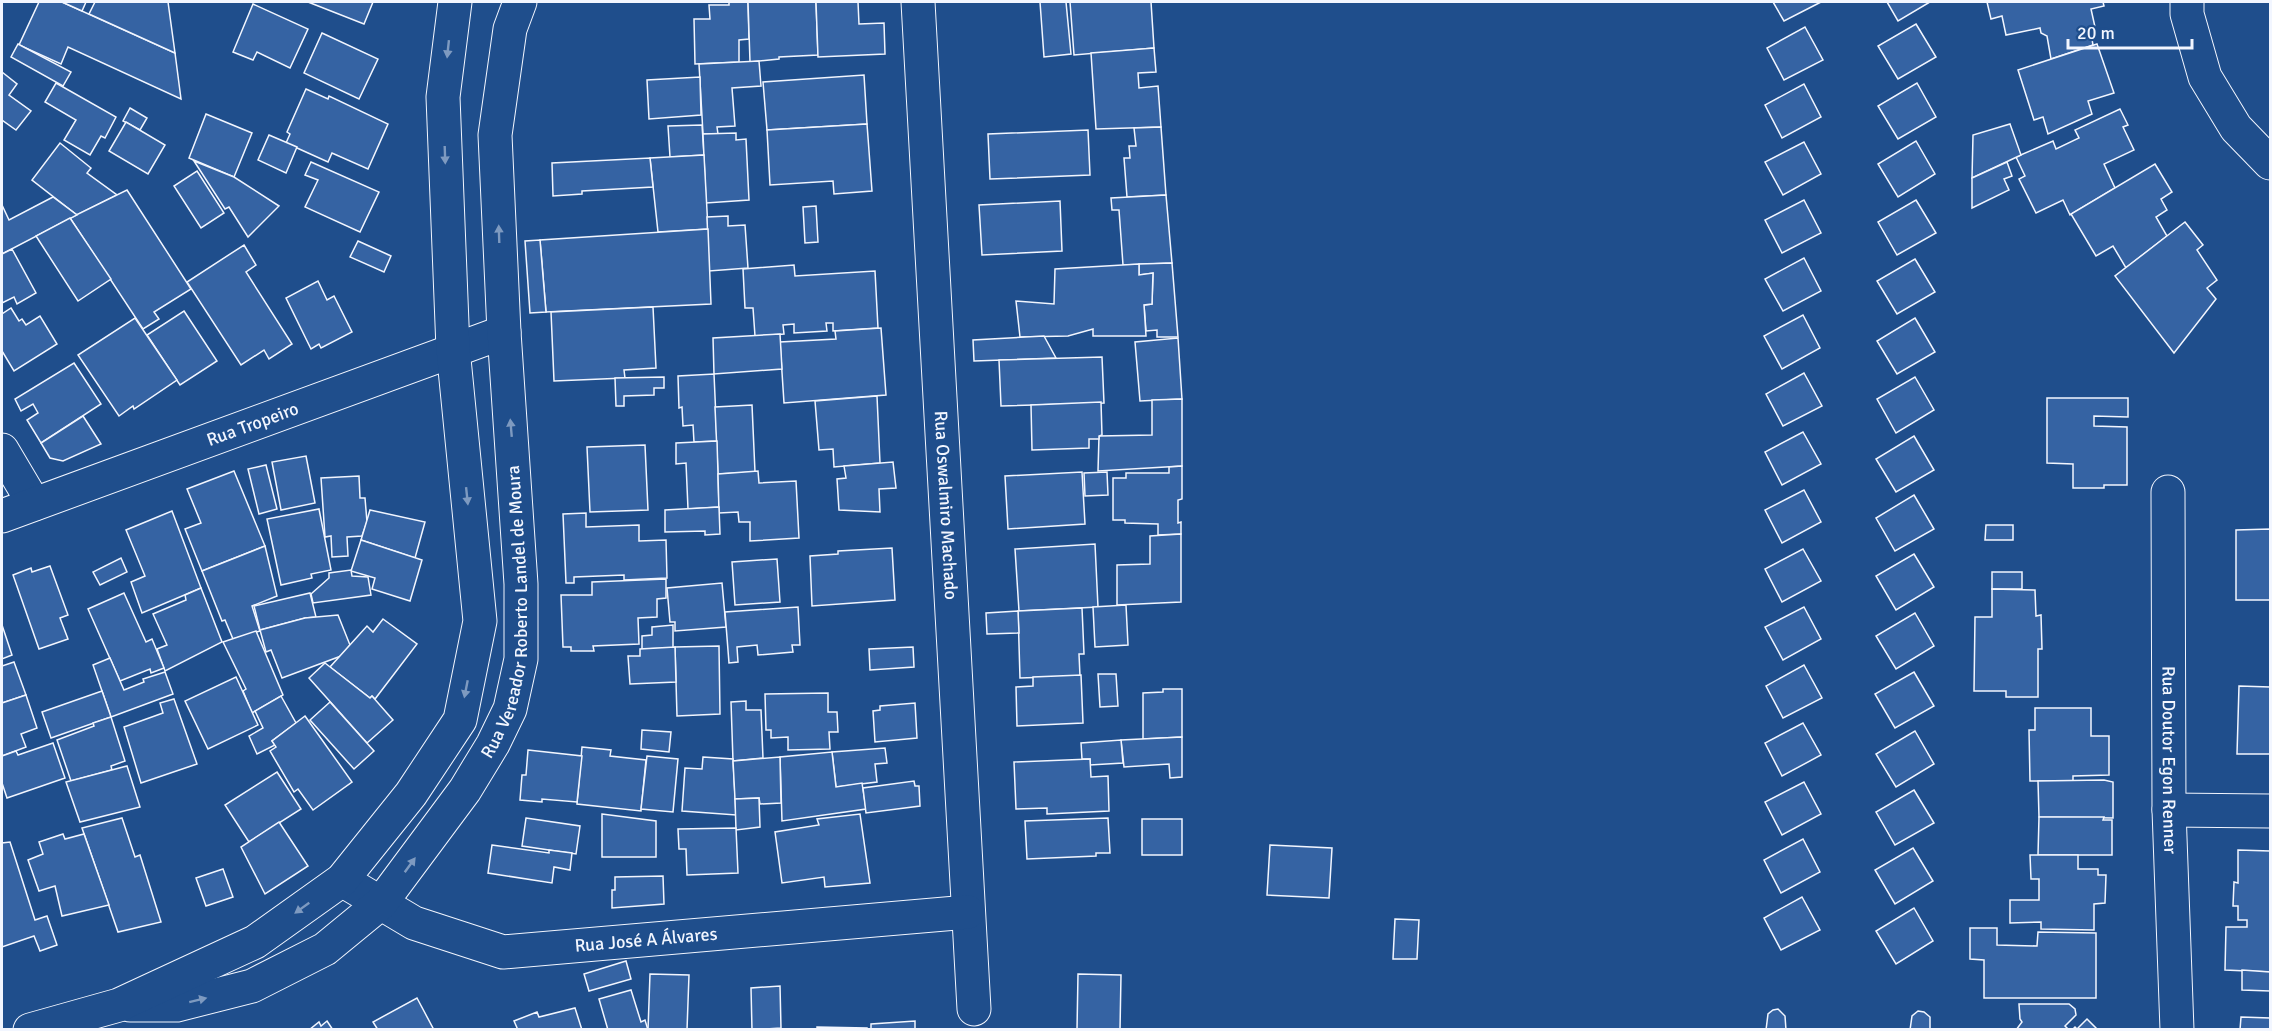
<svg xmlns="http://www.w3.org/2000/svg" width="2272" height="1031" font-family="Signika,sans-serif">
<rect width="100%" height="100%" fill="#1f4e8c"/>
<g fill="#3563a3" stroke="#f2f6ff" stroke-width="1.5">
<polygon points="39,2 62,2 175,53 181,99 68,47 61,64 19,45"/>
<polygon points="62,2 86,2 82,11"/>
<polygon points="95,2 168,2 175,53 89,14"/>
<polygon points="308,2 373,2 364,24"/>
<polygon points="729,2 748,2 749,39 739,40 739,62 695,64 694,19 710,19 709,5 729,5"/>
<polygon points="748,2 816,2 818,55 779,57 779,59 750,62"/>
<polygon points="816,2 858,2 859,24 884,23 885,54 818,57"/>
<polygon points="1040,2 1066,2 1071,54 1044,57"/>
<polygon points="1070,2 1151,2 1154,48 1074,55"/>
<polygon points="1773,2 1821,2 1784,21"/>
<polygon points="1887,2 1930,2 1898,21"/>
<polygon points="1987,2 2103,2 2104,6 2091,9 2095,27 2090,28 2093,45 2051,59 2047,36 2041,33 2040,28 2006,35 2002,16 1991,19"/>
<polygon points="253,4 308,29 290,68 257,52 253,60 233,52"/>
<polygon points="1916,24 1936,57 1898,79 1878,46"/>
<polygon points="1805,27 1823,60 1784,80 1767,48"/>
<polygon points="322,33 378,59 359,99 304,73"/>
<polygon points="18,44 71,72 63,86 11,57"/>
<polygon points="2097,44 2114,93 2088,101 2092,114 2048,134 2043,117 2034,120 2018,70"/>
<polygon points="1154,48 1156,72 1138,73 1139,88 1158,86 1161,127 1096,129 1091,53"/>
<polygon points="759,61 761,86 732,88 735,126 717,127 718,134 703,134 699,64"/>
<polygon points="2,72 17,84 9,95 31,111 16,130 2,120"/>
<polygon points="864,75 867,124 767,130 763,82"/>
<polygon points="700,77 701,115 649,119 647,80"/>
<polygon points="56,83 116,117 105,138 101,136 90,155 64,140 76,120 45,102"/>
<polygon points="1917,83 1936,117 1898,139 1878,106"/>
<polygon points="1804,84 1821,117 1782,138 1765,105"/>
<polygon points="306,89 328,99 329,96 388,124 368,169 332,153 328,162 286,143 290,134 287,132"/>
<polygon points="130,108 147,118 140,130 123,121"/>
<polygon points="2120,109 2128,125 2123,127 2134,150 2104,164 2115,188 2070,215 2063,200 2036,213 2019,179 2025,176 2016,157 2053,141 2056,149 2079,138 2075,130"/>
<polygon points="206,114 252,133 234,177 189,158"/>
<polygon points="126,122 165,145 148,174 109,151"/>
<polygon points="867,124 872,191 834,194 833,181 770,185 767,130"/>
<polygon points="2010,124 2021,155 1972,178 1973,135"/>
<polygon points="702,125 704,155 670,157 668,126"/>
<polygon points="1161,127 1166,195 1127,197 1124,158 1130,158 1129,146 1136,146 1134,128"/>
<polygon points="1088,130 1090,175 990,179 988,134"/>
<polygon points="736,133 736,140 746,139 749,200 706,203 703,134"/>
<polygon points="269,135 297,147 286,173 258,160"/>
<polygon points="1916,141 1935,174 1898,197 1878,164"/>
<polygon points="1804,142 1821,174 1783,195 1765,162"/>
<polygon points="60,143 91,168 87,173 117,195 77,215 32,180"/>
<polygon points="704,155 708,229 658,232 650,158"/>
<polygon points="650,158 653,187 582,191 582,194 553,196 552,163"/>
<polygon points="194,161 234,177 279,206 248,237 229,207 225,209"/>
<polygon points="311,162 379,192 360,232 305,207 318,180 305,175"/>
<polygon points="2007,162 2012,176 2004,179 2009,190 1972,208 1972,178"/>
<polygon points="2155,164 2172,192 2161,199 2167,210 2156,217 2167,236 2126,268 2113,246 2096,256 2071,214"/>
<polygon points="197,171 224,213 201,228 174,186"/>
<polygon points="127,190 191,289 154,312 159,319 143,329 70,218"/>
<polygon points="1166,195 1172,263 1123,265 1119,210 1112,210 1111,198"/>
<polygon points="53,197 77,215 2,254 2,205 9,220"/>
<polygon points="1804,200 1821,233 1782,253 1765,220"/>
<polygon points="1916,200 1936,233 1897,255 1878,222"/>
<polygon points="1060,201 1062,251 982,255 979,205"/>
<polygon points="816,206 818,242 805,243 803,207"/>
<polygon points="728,216 728,226 745,225 748,268 709,271 707,217"/>
<polygon points="70,218 111,279 78,301 36,236"/>
<polygon points="2185,222 2203,245 2197,250 2217,280 2207,288 2216,299 2174,353 2115,276"/>
<polygon points="708,229 711,304 546,312 540,240"/>
<polygon points="540,240 546,312 530,313 525,241"/>
<polygon points="358,241 391,256 384,272 350,257"/>
<polygon points="244,245 256,265 246,272 292,344 269,359 264,350 241,365 187,282"/>
<polygon points="12,249 36,293 17,304 14,297 2,303 2,254"/>
<polygon points="1804,258 1821,291 1783,311 1765,279"/>
<polygon points="1915,259 1935,292 1897,314 1877,281"/>
<polygon points="1172,263 1178,337 1157,337 1157,330 1146,331 1144,305 1152,304 1153,273 1139,275 1139,264"/>
<polygon points="1139,264 1139,275 1153,273 1152,304 1144,305 1146,336 1093,336 1093,329 1068,336 1020,337 1016,301 1054,304 1055,269"/>
<polygon points="794,265 795,276 875,271 878,328 833,331 833,323 826,323 827,331 794,333 794,324 783,325 784,334 755,336 753,308 745,308 743,269"/>
<polygon points="318,281 327,300 334,296 352,332 321,348 319,344 311,349 286,298"/>
<polygon points="653,307 656,368 624,370 625,378 554,381 551,312"/>
<polygon points="11,308 19,321 22,319 26,325 40,316 57,344 14,371 2,351 2,314"/>
<polygon points="184,311 217,361 180,385 147,335"/>
<polygon points="1803,315 1820,348 1782,369 1764,336"/>
<polygon points="135,318 177,380 134,409 133,406 119,416 78,355"/>
<polygon points="1915,318 1935,352 1897,374 1877,341"/>
<polygon points="881,328 886,395 784,403 780,342 836,339 835,331"/>
<polygon points="780,334 782,369 714,374 713,338"/>
<polygon points="1044,336 1056,358 974,361 973,340"/>
<polygon points="1178,338 1182,399 1140,401 1135,342"/>
<polygon points="1102,357 1104,403 1001,406 999,360"/>
<polygon points="74,363 101,404 41,443 27,420 38,413 33,404 21,411 15,399"/>
<polygon points="1804,373 1822,406 1783,426 1766,394"/>
<polygon points="714,374 717,441 694,442 693,425 683,426 682,407 679,408 678,376"/>
<polygon points="664,377 664,388 654,388 654,395 624,396 624,406 616,406 615,378"/>
<polygon points="1915,377 1934,410 1896,433 1877,399"/>
<polygon points="877,396 880,463 834,467 833,449 819,450 815,401"/>
<polygon points="2047,398 2128,398 2128,417 2094,416 2094,426 2127,427 2127,485 2104,485 2104,488 2073,488 2073,464 2047,463"/>
<polygon points="1182,399 1182,466 1098,471 1099,436 1152,435 1152,400"/>
<polygon points="1101,402 1102,435 1099,436 1099,439 1089,439 1089,448 1032,450 1031,405"/>
<polygon points="752,405 755,472 718,474 715,407"/>
<polygon points="83,416 101,444 63,461 50,458 41,443"/>
<polygon points="1803,432 1821,464 1782,485 1765,452"/>
<polygon points="1914,436 1934,470 1896,492 1876,459"/>
<polygon points="717,441 719,507 688,509 686,463 676,464 676,443"/>
<polygon points="645,445 648,510 590,512 587,447"/>
<polygon points="306,456 315,503 281,510 272,462"/>
<polygon points="893,462 896,488 879,489 880,512 839,510 837,479 846,478 844,466"/>
<polygon points="266,465 277,509 259,514 248,469"/>
<polygon points="1182,466 1182,499 1178,500 1178,523 1181,522 1181,534 1158,535 1158,524 1125,523 1125,520 1113,520 1113,478 1126,478 1126,473 1169,473 1169,467"/>
<polygon points="234,471 265,546 202,571 185,529 201,523 187,489"/>
<polygon points="758,471 759,483 796,481 799,538 750,541 750,522 739,522 738,512 719,513 718,474"/>
<polygon points="1082,472 1085,524 1008,529 1005,476"/>
<polygon points="1107,472 1108,495 1085,496 1084,473"/>
<polygon points="359,476 360,498 365,498 367,522 362,536 347,537 348,556 332,557 331,536 325,537 321,478"/>
<polygon points="1804,490 1821,522 1782,543 1765,510"/>
<polygon points="1914,495 1934,529 1895,551 1876,518"/>
<polygon points="719,507 720,534 705,535 705,531 665,532 665,510"/>
<polygon points="319,509 331,570 311,574 312,578 281,585 267,519"/>
<polygon points="370,510 425,522 415,558 361,540"/>
<polygon points="172,511 201,588 142,613 131,582 145,576 126,530"/>
<polygon points="586,513 586,527 639,525 639,541 666,540 667,578 624,580 624,575 574,577 574,583 566,583 563,514"/>
<polygon points="1986,525 2013,525 2013,540 1985,540"/>
<polygon points="2270,529 2270,600 2236,600 2236,530"/>
<polygon points="1181,534 1181,602 1117,605 1117,565 1150,564 1150,536"/>
<polygon points="361,540 422,560 410,601 372,589 375,578 351,571"/>
<polygon points="1095,544 1098,607 1019,611 1015,549"/>
<polygon points="265,546 277,596 252,606 260,631 233,639 225,620 222,621 202,571"/>
<polygon points="892,548 895,600 812,606 810,556 838,554 838,551"/>
<polygon points="1803,549 1821,581 1782,602 1765,569"/>
<polygon points="1914,554 1934,587 1896,610 1876,576"/>
<polygon points="121,558 127,572 100,585 93,572"/>
<polygon points="777,559 780,602 735,605 732,562"/>
<polygon points="50,566 68,615 60,618 68,639 39,649 13,575 31,568 32,572"/>
<polygon points="351,570 352,576 368,577 371,595 313,603 311,594 329,578 329,573"/>
<rect x="1992" y="572" width="30" height="17"/>
<polygon points="666,579 666,598 657,599 657,617 638,618 639,644 593,646 594,651 571,651 571,647 563,647 561,595 592,595 592,582"/>
<polygon points="722,583 726,627 675,631 675,622 670,622 667,588"/>
<polygon points="201,588 222,642 165,671 157,649 167,645 153,614 186,600 185,595"/>
<polygon points="1992,589 2035,590 2036,616 2041,615 2042,649 2038,649 2038,697 2006,697 2006,691 1974,691 1975,617 1992,617"/>
<polygon points="124,593 146,642 152,639 164,668 151,673 150,669 120,681 88,609"/>
<polygon points="310,593 316,617 305,618 260,630 254,606"/>
<polygon points="1126,605 1128,645 1095,647 1093,607"/>
<polygon points="798,607 800,645 792,645 793,652 758,655 757,645 737,647 738,662 729,663 725,612"/>
<polygon points="1804,607 1821,639 1783,660 1765,627"/>
<polygon points="1082,608 1084,654 1079,654 1080,676 1020,678 1018,611"/>
<polygon points="1018,611 1019,633 987,634 986,613"/>
<polygon points="1915,613 1934,646 1896,669 1876,636"/>
<polygon points="338,615 350,645 341,656 282,678 271,650 266,652 260,630 305,618"/>
<polygon points="383,619 417,644 375,699 372,696 370,698 330,667 367,626 373,632"/>
<polygon points="2,625 12,655 2,659"/>
<polygon points="673,625 673,648 642,649 642,636 652,635 652,627"/>
<polygon points="256,631 283,695 252,713 243,691 246,689 223,642"/>
<polygon points="719,646 720,714 677,716 675,647"/>
<polygon points="675,647 676,682 630,684 628,656 640,656 640,649"/>
<polygon points="913,647 914,667 870,670 869,649"/>
<polygon points="110,658 124,690 144,682 143,679 165,672 173,694 111,717 93,665"/>
<polygon points="14,662 26,695 2,703 2,666"/>
<polygon points="325,663 370,698 372,696 393,720 367,743 309,678"/>
<polygon points="1804,665 1822,698 1783,718 1766,686"/>
<polygon points="1914,672 1934,706 1895,728 1875,694"/>
<polygon points="1098,674 1116,674 1118,706 1100,707"/>
<polygon points="1081,675 1083,723 1017,726 1016,687 1033,686 1033,677"/>
<polygon points="236,677 258,725 208,749 185,701"/>
<polygon points="2239,686 2270,687 2270,754 2237,754"/>
<polygon points="1163,689 1182,689 1182,737 1143,739 1143,693 1163,692"/>
<polygon points="102,691 111,717 51,738 42,712"/>
<polygon points="828,693 828,712 837,712 838,732 829,732 830,749 788,750 788,737 771,738 771,730 766,730 765,694"/>
<polygon points="26,695 37,728 21,734 26,747 2,756 2,703"/>
<polygon points="281,696 296,723 272,741 275,745 257,754 249,736 263,728 255,711"/>
<polygon points="174,699 197,764 141,783 124,727 163,713 160,703"/>
<polygon points="746,701 746,710 761,710 763,758 733,761 731,702"/>
<polygon points="330,702 374,751 354,769 310,720"/>
<polygon points="915,703 917,738 875,742 873,711 880,710 880,706"/>
<polygon points="2035,708 2091,708 2091,736 2109,736 2109,775 2073,776 2073,781 2030,781 2029,730 2035,730"/>
<polygon points="305,716 352,782 313,810 298,789 294,792 270,751 276,747 272,741"/>
<polygon points="111,717 125,761 111,766 112,770 71,781 57,740 94,726 93,723"/>
<polygon points="1803,723 1821,755 1782,776 1765,743"/>
<polygon points="642,730 671,732 669,752 641,749"/>
<polygon points="1915,731 1934,764 1896,787 1876,754"/>
<polygon points="1182,737 1182,777 1170,778 1169,764 1124,767 1121,740"/>
<polygon points="1121,740 1123,763 1090,765 1090,759 1082,759 1081,743"/>
<polygon points="53,743 65,778 7,798 2,783 2,756 16,751 18,755"/>
<polygon points="582,747 611,750 610,756 646,760 641,811 577,804"/>
<polygon points="885,748 887,763 875,764 877,782 836,787 832,752"/>
<polygon points="528,750 582,756 577,802 542,799 542,802 520,800 522,775 526,775"/>
<polygon points="832,752 836,787 862,783 866,809 782,821 780,757"/>
<polygon points="647,756 678,759 673,812 641,809"/>
<polygon points="703,757 733,759 736,815 682,811 685,768 702,769"/>
<polygon points="780,757 781,803 760,804 759,798 735,799 733,761"/>
<polygon points="1090,759 1091,777 1108,776 1109,811 1047,814 1047,808 1016,809 1014,762"/>
<polygon points="127,766 140,807 80,822 66,782"/>
<polygon points="277,772 301,809 249,842 225,805"/>
<polygon points="2104,780 2113,782 2113,818 2039,817 2038,781"/>
<polygon points="914,781 915,786 919,786 920,806 866,813 863,788"/>
<polygon points="1804,782 1821,814 1782,835 1765,802"/>
<polygon points="1914,790 1934,823 1895,845 1876,812"/>
<polygon points="759,798 760,827 736,830 735,799"/>
<polygon points="602,814 656,821 656,857 602,857"/>
<polygon points="860,814 870,883 825,887 824,877 782,883 775,832 819,825 817,819"/>
<polygon points="2039,817 2104,817 2103,820 2112,820 2112,855 2038,855"/>
<polygon points="122,818 135,857 140,855 161,922 118,932 82,828"/>
<polygon points="526,818 580,826 576,854 522,846"/>
<polygon points="1108,818 1110,853 1096,853 1096,856 1027,859 1025,821"/>
<rect x="1142" y="819" width="40" height="36"/>
<polygon points="279,822 308,866 265,894 241,847"/>
<polygon points="736,828 738,873 687,875 686,849 679,849 678,829"/>
<polygon points="63,834 65,839 84,834 109,905 62,916 55,886 39,891 28,860 43,854 39,842"/>
<polygon points="1803,839 1820,872 1781,893 1764,860"/>
<polygon points="10,842 35,920 47,916 57,945 40,951 34,936 2,947 2,843"/>
<polygon points="492,845 549,853 549,850 572,853 570,870 554,867 552,883 488,873"/>
<polygon points="1270,845 1332,848 1329,898 1267,895"/>
<polygon points="1913,848 1933,881 1895,904 1875,870"/>
<polygon points="2238,850 2270,851 2270,972 2225,970 2226,927 2247,927 2247,920 2238,920 2238,906 2233,906 2234,882 2238,883"/>
<polygon points="2030,855 2078,855 2078,869 2098,869 2098,875 2106,875 2105,903 2094,904 2094,930 2041,929 2041,922 2010,923 2010,900 2039,900 2039,879 2031,879"/>
<polygon points="223,869 233,897 206,906 196,878"/>
<polygon points="663,876 664,904 612,908 612,890 615,890 615,877"/>
<polygon points="1802,897 1820,930 1781,950 1764,918"/>
<polygon points="1914,908 1933,941 1896,964 1876,931"/>
<polygon points="1395,919 1419,920 1417,959 1393,959"/>
<polygon points="1970,928 1997,928 1997,945 2037,946 2038,932 2096,933 2096,998 1984,998 1984,960 1970,959"/>
<polygon points="626,961 631,979 589,991 584,974"/>
<polygon points="2242,970 2270,972 2270,991 2242,990"/>
<polygon points="650,974 689,975 687,1030 648,1030"/>
<polygon points="1078,974 1121,975 1120,1030 1077,1030"/>
<polygon points="780,986 781,1028 752,1030 751,988"/>
<polygon points="631,990 641,1022 645,1020 648,1030 608,1030 599,999"/>
<polygon points="417,998 434,1030 378,1030 373,1022"/>
<polygon points="2019,1004 2069,1004 2075,1009 2076,1015 2065,1026 2069,1030 2016,1030 2022,1022 2020,1019"/>
<polygon points="575,1008 582,1030 518,1030 514,1021 537,1012 539,1017"/>
<polygon points="1778,1009 1785,1016 1786,1030 1766,1030 1768,1014 1773,1010"/>
<polygon points="1918,1011 1924,1012 1930,1017 1930,1030 1910,1030 1912,1016"/>
<polygon points="2241,1017 2270,1018 2270,1030 2240,1030"/>
<polygon points="2087,1019 2098,1030 2072,1030 2075,1027 2077,1029"/>
<polygon points="327,1021 333,1030 309,1030 319,1022 321,1026"/>
<polygon points="915,1021 915,1030 871,1030 871,1024"/>
<polygon points="817,1027 867,1028 867,1030 817,1030"/>
</g>
<g fill="none" stroke-linecap="round" stroke-linejoin="round">
<g stroke="#f2f6ff" stroke-width="35">
<g id="minor">
<path id="s1" d="M918 2 974 1009"/>
<polyline points="2187,2 2187,14 2205,77 2236,128 2270,163"/>
<polyline points="2,450 34,504"/>
<path id="s2" d="M2168 492 2169 810 2177 1030"/>
<path id="s3" d="M2 516 504 332"/>
<polyline points="2169,810 2270,811"/>
<path id="s4" d="M342 880 414 923 503 952 968 912"/>
</g>
</g>
<g stroke="#f2f6ff" stroke-width="35">
<g id="tertiary">
<path id="s5" d="M130 1005H177L252 986 325 949 381 903 465 790 493 744 510 709 521 659V584L504 332 495 135 510 29 520 2"/>
<polyline points="30,1030 119,1005 255,942 342,880 411,794 460,720 480,621 453,349 443,97 455,2"/>
</g>
</g>
<use href="#minor" stroke="#1f4e8c" stroke-width="33"/>
<use href="#tertiary" stroke="#1f4e8c" stroke-width="33"/>
</g>
<defs><path id="oneway-solid" d="M-6-.8H1V-3.2L6.5 0L1 3.2V.8H-6Z" transform="scale(1.5)"/></defs>
<g fill="#7e9ac0">
<use href="#oneway-solid" transform="translate(448 49) rotate(96)"/>
<use href="#oneway-solid" transform="translate(445 155) rotate(88)"/>
<use href="#oneway-solid" transform="translate(499 234) rotate(-92)"/>
<use href="#oneway-solid" transform="translate(511 428) rotate(-95)"/>
<use href="#oneway-solid" transform="translate(467 496) rotate(84)"/>
<use href="#oneway-solid" transform="translate(466 689) rotate(101)"/>
<use href="#oneway-solid" transform="translate(410 865) rotate(-54)"/>
<use href="#oneway-solid" transform="translate(302 908) rotate(144)"/>
<use href="#oneway-solid" transform="translate(198 1000) rotate(-14)"/>
</g>
<g text-anchor="middle" dominant-baseline="central" stroke-width="4.5" stroke-linejoin="round" paint-order="stroke">
<g font-size="18" fill="#f2f6ff" stroke="#1f4e8c">
<text stroke="none"><textPath href="#s3" startOffset="267">Rua Tropeiro</textPath></text>
<text stroke="none"><textPath href="#s1" startOffset="504">Rua Oswalmiro Machado</textPath></text>
<text stroke="none"><textPath href="#s5" startOffset="608">Rua Vereador Roberto Landel de Moura</textPath></text>
<text stroke="none"><textPath href="#s2" startOffset="268">Rua Doutor Egon Renner</textPath></text>
<text stroke="none"><textPath href="#s4" startOffset="321">Rua José A Álvares</textPath></text>
</g>
</g>
<rect width="2272" height="1031" fill="none" stroke="#f2f6ff" stroke-width="6"/>
<path d="M2068 39v9h124v-9" fill="none" stroke="#f2f6ff" stroke-width="3"/>
<text x="2077" y="39" font-size="18" fill="#f2f6ff" stroke="#1f4e8c" stroke-width="4.5" paint-order="stroke">20 m</text>
</svg>
